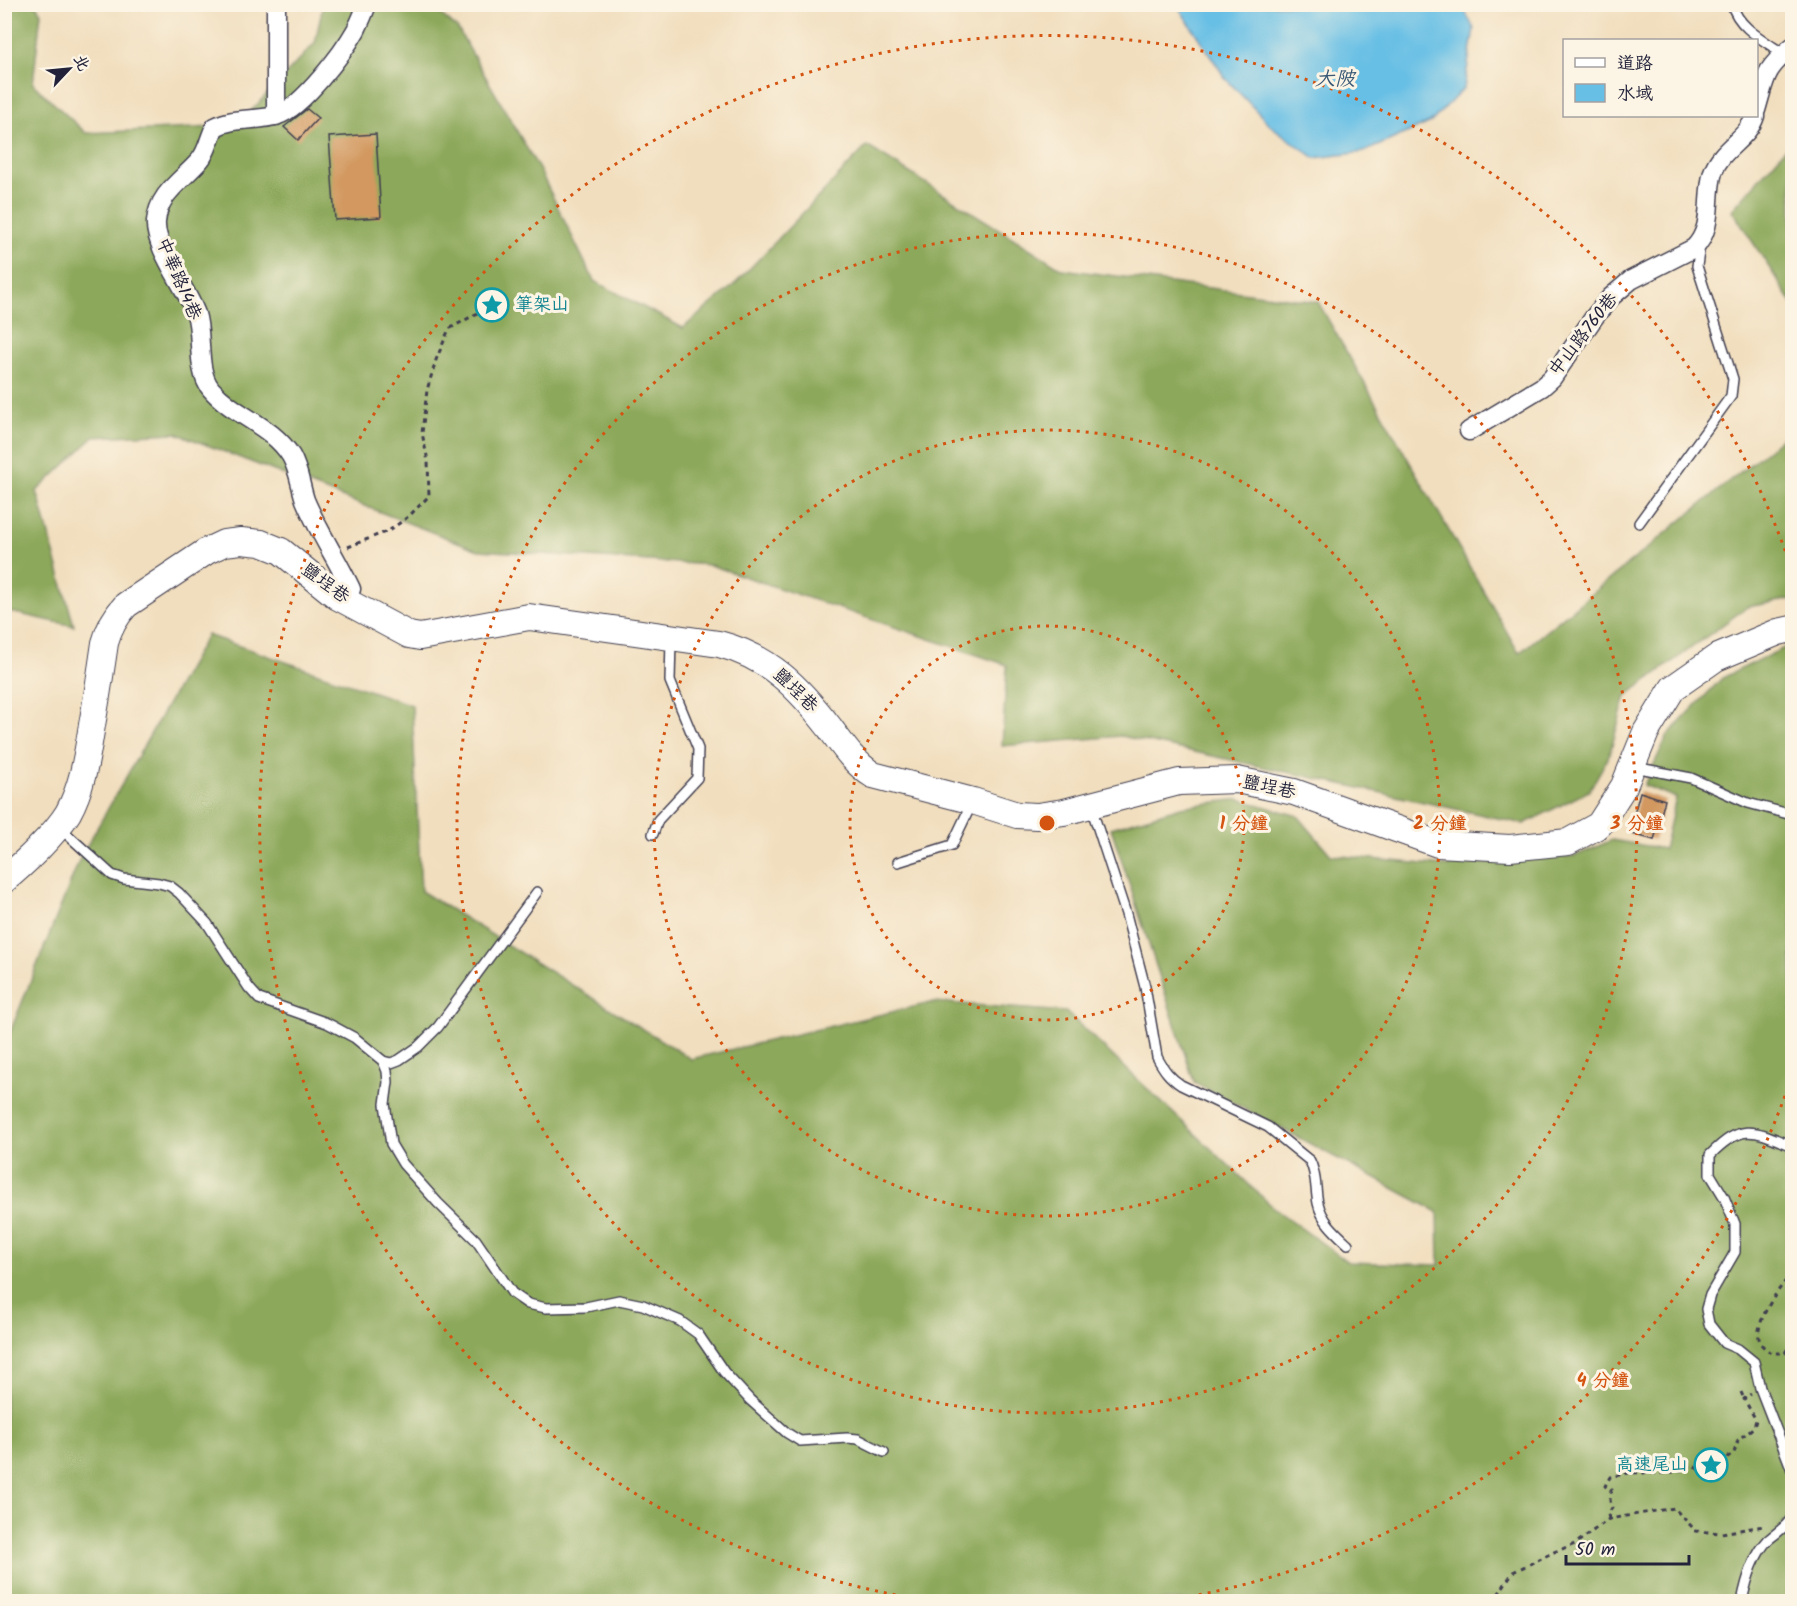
<svg xmlns="http://www.w3.org/2000/svg" width="1797" height="1606" font-family="Kalam,'LXGW WenKai TC',sans-serif">
<rect width="100%" height="100%" fill="#fcf5e5"/>
<filter id="ink" filterUnits="userSpaceOnUse"><feTurbulence type="fractalNoise" baseFrequency=".0167" numOctaves="2"/><feDisplacementMap in="SourceGraphic" scale="12" xChannelSelector="R" yChannelSelector="G"/><feConvolveMatrix kernelMatrix="1 2 1 2 8 2 1 2 1" color-interpolation-filters="sRGB"/></filter>
<filter id="wash" filterUnits="userSpaceOnUse"><feTurbulence type="fractalNoise" baseFrequency=".008" numOctaves="4" result="noise"/><feDisplacementMap in="SourceGraphic" scale="24" xChannelSelector="R" yChannelSelector="G"/><feGaussianBlur stdDeviation="1.35" result="paint"/><feColorMatrix in="noise" values="0 0 0 0 0 0 0 0 0 0 0 0 0 0 0 0 0 1.4 0 .05"/><feComposite in="paint" operator="in"/></filter>
<g filter="url(#wash)">
<rect width="100%" height="100%" fill="#f1debe"/>
<g fill="#8ca85a" stroke="#57654a" stroke-width="1.5">
<polygon points="5,5 36,5 41,13 33,84 86,133 237,126 315,43 323,5 430,5 458,29 539,169 594,281 683,328 734,285 867,146 1062,269 1318,302 1519,653 1792,430 1792,599 1747,607 1626,696 1609,756 1589,791 1524,824 1121,736 1002,746 1007,665 710,565 478,550 176,433 94,437 37,491 74,626 5,611"/>
<polygon points="1792,141 1792,303 1732,210"/>
<polygon points="207,635 412,705 421,891 691,1059 934,1002 1066,1012 1275,1209 1348,1262 1439,1265 1438,1212 1194,1082 1111,828 1181,807 1239,799 1298,816 1331,855 1445,866 1575,856 1612,840 1664,849 1676,798 1644,785 1668,735 1722,678 1786,647 1792,645 1792,1601 5,1601 4,1047 81,856"/>
</g>
<polygon fill="#68bfe5" stroke="#457090" stroke-width="1.5" points="1177,5 1462,5 1474,29 1464,88 1431,122 1364,152 1315,158 1271,126 1226,79"/>
<g id="blocks">
<g fill="#d2985f">
<polygon points="307,109 318,118 298,140 284,127"/>
<polygon points="376,134 381,217 335,220 329,137"/>
<polygon points="1640,792 1665,800 1654,840 1629,833"/>
</g>
</g>
</g>
<g filter="url(#ink)">
<use href="#blocks" fill-opacity="0" stroke="#413e4f" stroke-width="1.5"/>
<g fill="none" stroke-linecap="round" stroke-linejoin="round">
<g stroke="#413e4f" stroke-width="12">
<g id="lane">
<path d="M1732 4C1738 28 1765 41 1784 54"/>
<polyline points="1639,523 1731,396 1733,379 1697,266 1700,245"/>
<polyline points="1634,767 1691,778 1748,803 1792,815"/>
<path d="M1091 807 1126 914 1145 987 1157 1057C1164 1070 1169 1077 1181 1085L1268 1127 1310 1161C1317 1175 1315 1188 1318 1203 1322 1221 1335 1232 1348 1244"/>
<polyline points="60,828 112,875 124,879 159,883 170,886 179,893 207,923 249,988 259,999 327,1023 355,1038 383,1061 391,1063 399,1060 418,1047 438,1027 537,892"/>
<polyline points="653,834 658,820 697,778 698,749 670,681 671,640"/>
<polyline points="898,862 952,845 972,803"/>
<polyline points="383,1061 387,1071 388,1082 385,1104 391,1144 403,1164 438,1203 476,1240 512,1293 528,1304 546,1308 586,1307 619,1300 643,1305 680,1321 698,1334 724,1372 750,1400 787,1433 800,1441 847,1438 858,1439 884,1452"/>
<path d="M1792 1146C1754 1130 1742 1122 1710 1155V1174L1724 1197 1735 1224V1252L1710 1295 1706 1309 1709 1324 1724 1343 1738 1349 1754 1362 1760 1388 1792 1470"/>
<path d="M1742 1602C1746 1581 1753 1556 1768 1540 1776 1533 1788 1526 1792 1517"/>
</g>
</g>
<g stroke="#413e4f" stroke-width="21">
<g id="street">
<polyline points="276,4 276,116"/>
<path d="M1756 110C1766 76 1764 70 1792 47"/>
<path d="M1469 431 1542 387 1552 378 1595 316 1611 297 1631 280 1694 248C1715 227 1705 198 1713 172 1721 148 1748 139 1755 116"/>
<path d="M338 597 348 596 351 589C337 559 318 531 305 500 300 485 299 470 291 456 272 425 234 416 211 389 196 371 203 336 196 314 187 289 154 247 156 222 158 193 183 180 200 160 208 151 209 138 215 127 235 116 257 122 278 115 302 107 343 53 356 30 360 22 364 13 367 4"/>
</g>
</g>
<g stroke="#413e4f" stroke-width="28">
<path id="secondary" d="M4 880C24 864 55 834 68 813 83 786 87 755 92 725 97 698 101 670 105 643 109 628 115 617 126 605L207 551 224 543 241 541 261 543 281 551 338 597 409 635 420 637 529 617 719 644C770 657 799 688 830 728 843 746 854 763 873 775L973 801 1017 815 1037 816 1064 812 1179 782 1237 780 1294 792 1438 844 1510 848 1568 842 1599 825 1624 786 1646 732 1673 688 1716 658 1778 632 1792 629"/>
</g>
<g stroke="#413e4f" stroke-width="3" stroke-dasharray="4.5 4.5" stroke-linecap="butt">
<polyline points="348,547 390,530 409,516 429,496 428,461 422,433 427,390 436,360 449,329 492,305"/>
<path d="M1792 1273C1781 1286 1750 1325 1761 1344 1763 1347 1769 1351 1772 1353H1785L1792 1341"/>
<polyline points="1741,1392 1744,1399"/>
<path d="M1609 1519 1608 1514 1612 1508 1610 1501 1611 1490 1605 1486 1610 1477C1616 1476 1623 1474 1629 1473 1652 1472 1672 1477 1692 1465L1698 1469 1720 1464 1734 1453 1738 1440 1754 1427 1756 1420 1744 1399 1751 1394"/>
<polyline points="1493,1602 1513,1572 1554,1552 1575,1544 1609,1519 1674,1508 1696,1531 1721,1533 1764,1526"/>
</g>
<use href="#lane" stroke="#fff" stroke-width="9"/>
<use href="#street" stroke="#fff" stroke-width="18"/>
<use href="#secondary" stroke="#fff" stroke-width="26"/>
</g>
</g>
<g fill="none" stroke="#d45411" stroke-width="3" stroke-dasharray="3 6">
<circle cx="1047" cy="823" r="197"/>
<circle cx="1047" cy="823" r="393"/>
<circle cx="1047" cy="823" r="590"/>
<path d="M1791 1079A787 787 0 0 1 1163 1601M931 1601A787 787 0 1 1 1791 567"/>
</g>
<defs>
<g id="sight-ring" transform="scale(1.725)"><circle r="9.5" fill="#fcf5e5" stroke="#0f9aa8" stroke-width="1.5"/><path d="M0-6L1.8-2.2L6-1.7L2.9 1.2L3.7 5.4L0 3.3L-3.7 5.4L-2.9 1.2L-6-1.7L-1.8-2.2Z" fill="#0f9aa8"/></g>
</defs>
<g fill-rule="evenodd">
<use href="#sight-ring" x="492" y="305"/>
<use href="#sight-ring" x="1711" y="1465"/>
</g>
<g text-anchor="middle" dominant-baseline="central" stroke-width="6" stroke-linejoin="round" paint-order="stroke">
<g font-size="18" fill="#22223b" stroke="#fcf5e5">
<text transform="translate(178 279) rotate(67)">中華路14巷</text>
<text transform="translate(1584 335) rotate(-52)">中山路760巷</text>
<text transform="translate(325 584) rotate(36)">鹽埕巷</text>
<text transform="translate(795 691) rotate(44)">鹽埕巷</text>
<text transform="translate(1269 788) rotate(12)">鹽埕巷</text>
</g>
<g font-size="18" fill="#0d838f" stroke="#fcf5e5" text-anchor="start">
<text x="515" y="305">筆架山</text>
<text x="1688" y="1465" text-anchor="end">高速尾山</text>
</g>
<g font-size="20" font-style="italic" fill="#3a5976" stroke="#fcf5e5">
<text x="1335" y="80">大陂</text>
</g>
</g>
<circle cx="1047" cy="823" r="9" fill="#d45411" stroke="#fcf5e5" stroke-width="3"/>
<g font-size="18" text-anchor="middle" font-weight="bold" fill="#d45411" stroke="#fcf5e5" stroke-width="6" stroke-linejoin="round" paint-order="stroke">
<text x="1244" y="829">1 分鐘</text>
<text x="1440" y="829">2 分鐘</text>
<text x="1637" y="829">3 分鐘</text>
<text x="1603" y="1386">4 分鐘</text>
</g>
<rect width="1797" height="1606" fill="none" stroke="#fcf5e5" stroke-width="24"/>
<rect x="1563" y="39" width="195" height="78" fill="#fcf5e5" stroke="#a5a1a1" stroke-width="1.5"/>
<rect x="1575" y="58" width="30" height="9" fill="#ffffff" stroke="#a5a1a1" stroke-width="1.5"/>
<text x="1617" y="69" font-size="18" fill="#22223b">道路</text>
<rect x="1575" y="84" width="30" height="18" fill="#68bfe5" stroke="#a5a1a1" stroke-width="1.5"/>
<text x="1617" y="99" font-size="18" fill="#22223b">水域</text>
<g transform="translate(69 69) rotate(64)" stroke="#fcf5e5" stroke-width="4.5" paint-order="stroke">
<path d="M0-4.5L10 22L0 15L-10 22Z" fill="#22223b"/>
<text y="-9" font-size="16" font-weight="bold" text-anchor="middle" fill="#22223b">北</text>
</g>
<path d="M1566 1555v9h123v-9" fill="none" stroke="#22223b" stroke-width="3"/>
<text x="1575" y="1555" font-size="18" fill="#22223b" stroke="#fcf5e5" stroke-width="4.5" paint-order="stroke">50 m</text>
</svg>
